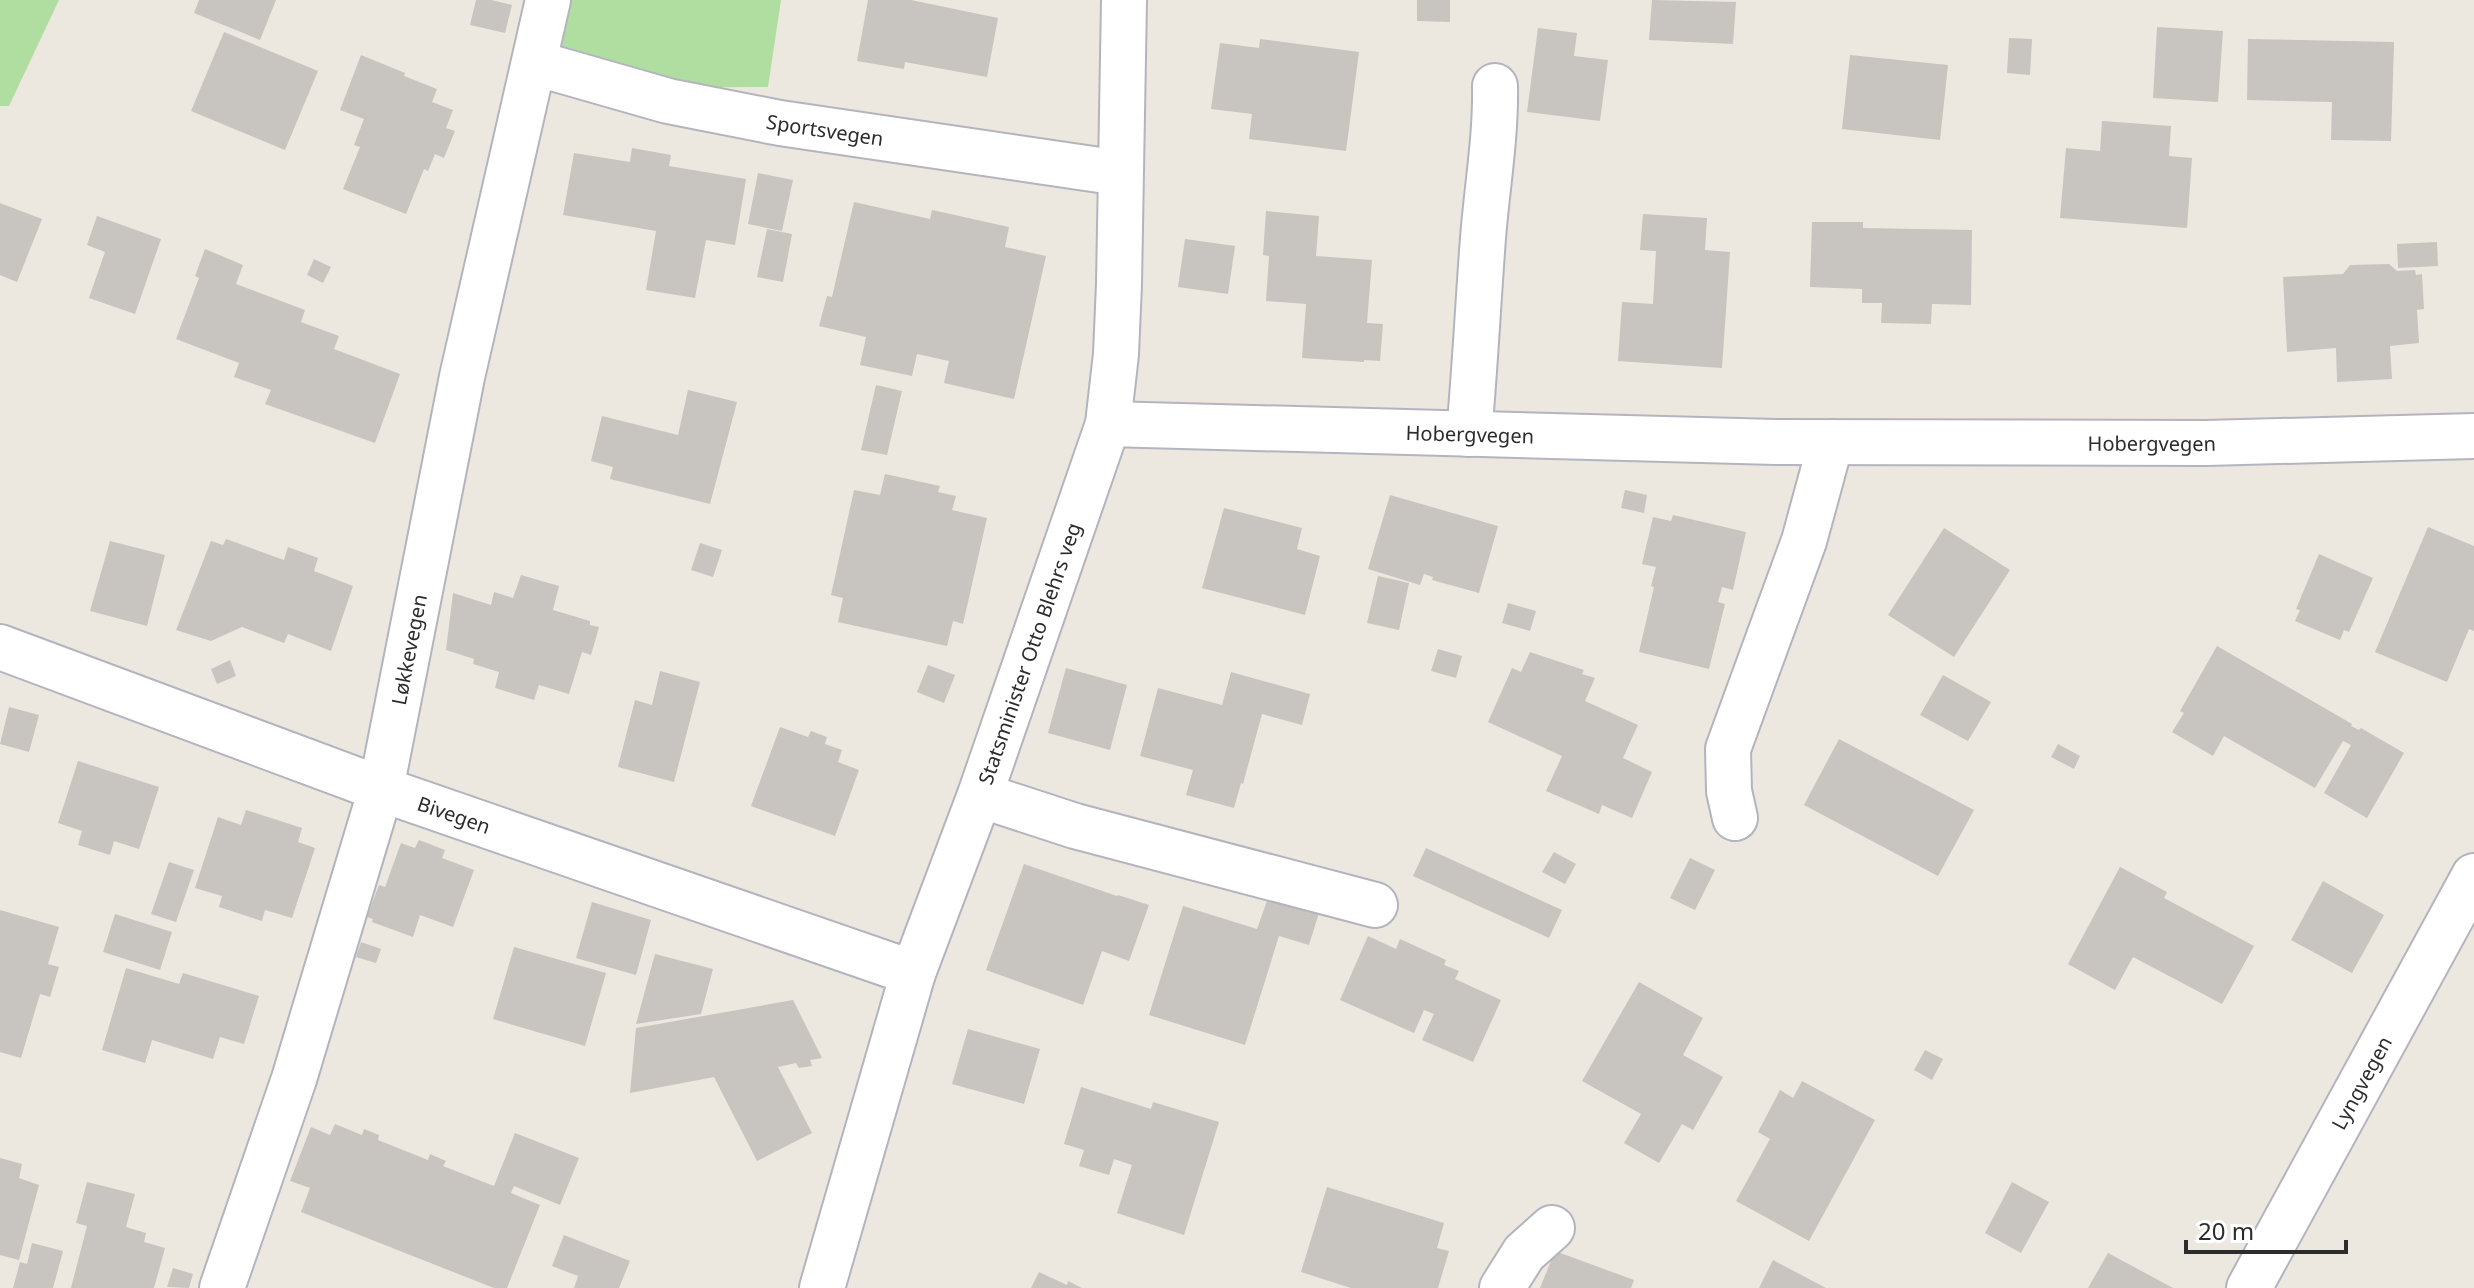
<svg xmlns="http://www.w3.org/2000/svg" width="2474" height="1288" font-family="'Noto Sans',sans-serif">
<rect width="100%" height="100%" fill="#ece8df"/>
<g fill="#b0dea1">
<polygon points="0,0 59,0 9,106 0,106"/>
<polygon points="546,0 781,0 768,87 551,88"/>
</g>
<g fill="#c8c4bf">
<polygon points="199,0 276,0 260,40 194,13"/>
<polygon points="476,0 491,0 512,5 505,33 470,25"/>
<polygon points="868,0 911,0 998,18 987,77 905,62 904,69 857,61"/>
<polygon points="1417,0 1450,0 1450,22 1417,21"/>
<polygon points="1652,0 1736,2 1733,44 1649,40"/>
<polygon points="2157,27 2223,31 2218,102 2153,98"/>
<polygon points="1538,28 1577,33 1574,56 1608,60 1600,121 1527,112"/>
<polygon points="224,32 318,71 285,150 191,111"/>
<polygon points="2009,38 2032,39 2030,75 2007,73"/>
<polygon points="1260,39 1359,52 1346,151 1249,139 1252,114 1211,109 1220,43 1259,48"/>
<polygon points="2248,39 2394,42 2391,141 2331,140 2332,102 2247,100"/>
<polygon points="361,55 405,73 404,76 437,89 432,102 453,110 446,128 455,131 444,158 435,154 428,171 424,169 406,214 343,189 360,147 354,145 364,119 340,110"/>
<polygon points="1850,55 1948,65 1940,140 1842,129"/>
<polygon points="2102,121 2171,126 2169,156 2192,158 2187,228 2060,218 2066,148 2100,151"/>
<polygon points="632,148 671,155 669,166 746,179 735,245 706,240 695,298 646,290 656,231 563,215 574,153 630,162"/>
<polygon points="758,173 793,180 782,231 748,224"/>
<polygon points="854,202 930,219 932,210 1009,227 1005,247 1046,256 1014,399 944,383 949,361 917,354 912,376 860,365 866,337 819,326 827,296 832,297"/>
<polygon points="0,203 42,219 17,282 0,275"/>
<polygon points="1266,211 1319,216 1316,256 1372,260 1367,323 1383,324 1380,361 1364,360 1364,362 1302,358 1306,304 1266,301 1269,256 1263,255"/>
<polygon points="1643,214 1707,218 1705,250 1730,252 1722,368 1618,361 1622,302 1653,304 1656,251 1640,250"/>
<polygon points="97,216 161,239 135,314 89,298 105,252 87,245"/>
<polygon points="1812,222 1863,222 1863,228 1972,230 1971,305 1932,304 1931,324 1881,323 1882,303 1862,303 1862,289 1810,287"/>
<polygon points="767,229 792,234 783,282 757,277"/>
<polygon points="1185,239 1235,246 1228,294 1178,287"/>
<polygon points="2437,242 2438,266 2398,268 2397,244"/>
<polygon points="205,249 243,265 236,284 305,310 301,322 339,336 334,349 400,374 375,443 265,404 271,390 234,377 239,363 176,339 199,278 195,276"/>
<polygon points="314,259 331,267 323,283 307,275"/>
<polygon points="2389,264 2397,271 2415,270 2416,275 2422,274 2424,309 2417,310 2419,343 2390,346 2392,379 2337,382 2336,348 2287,352 2283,277 2343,274 2350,265"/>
<polygon points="876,385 902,391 887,455 861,450"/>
<polygon points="688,390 737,402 710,504 610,479 613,467 591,461 602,416 678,435"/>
<polygon points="885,474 940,486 938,492 956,496 952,510 987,518 963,624 953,621 947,646 838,622 843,598 831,595 854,490 880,495"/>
<polygon points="1625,490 1647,495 1644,513 1621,508"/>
<polygon points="1390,495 1498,526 1479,593 1432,580 1433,577 1424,574 1420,585 1368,569"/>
<polygon points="1224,508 1302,528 1297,549 1320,556 1305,615 1202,588"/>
<polygon points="1673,515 1746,532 1733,590 1722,587 1718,602 1725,604 1709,669 1639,652 1654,587 1651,586 1656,567 1642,564 1653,517 1671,521"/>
<polygon points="2428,527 2474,546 2474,631 2469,629 2447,682 2375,652"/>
<polygon points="1944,528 2010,570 1954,657 1888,615"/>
<polygon points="226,539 284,560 288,547 318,558 314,571 353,586 331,651 288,634 284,643 242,627 211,641 176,630 211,541 223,545"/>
<polygon points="110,541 165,555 147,626 90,611"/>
<polygon points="700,543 722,550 713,577 691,570"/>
<polygon points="2319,554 2373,578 2349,632 2344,630 2340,640 2295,621 2300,610 2296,609"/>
<polygon points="521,575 559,586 553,610 590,621 590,625 599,627 591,655 582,652 569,694 539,685 534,700 495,688 499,672 473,664 474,659 446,650 453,593 491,605 494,592 513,598"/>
<polygon points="1378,576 1409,583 1399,630 1367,623"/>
<polygon points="1508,603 1536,611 1530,631 1502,623"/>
<polygon points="2217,646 2352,724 2351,726 2359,730 2361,728 2404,753 2367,818 2324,793 2351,745 2343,741 2315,788 2224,736 2213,756 2172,732 2184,713 2180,711"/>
<polygon points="1438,649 1462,656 1456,678 1431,671"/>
<polygon points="1530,652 1584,670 1582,674 1595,678 1585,701 1638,725 1623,758 1652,772 1632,818 1602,805 1599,814 1546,791 1562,756 1488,722 1512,668 1521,672"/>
<polygon points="230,660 236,676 217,684 211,669"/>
<polygon points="928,665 955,675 944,703 917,692"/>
<polygon points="1066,668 1127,685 1110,750 1048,733"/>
<polygon points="660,671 700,682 674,782 618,767 635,700 652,705"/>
<polygon points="1231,672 1310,694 1302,725 1262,714 1243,784 1241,783 1234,808 1186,795 1193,770 1140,756 1158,688 1222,705"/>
<polygon points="1943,675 1991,702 1968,741 1920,715"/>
<polygon points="9,707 39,715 29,752 0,744"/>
<polygon points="780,727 808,737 811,731 827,737 825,744 842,750 838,762 859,770 835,836 751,806"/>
<polygon points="1839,739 1974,810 1938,876 1804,805"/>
<polygon points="2058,744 2080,756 2074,769 2051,757"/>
<polygon points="78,761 159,787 139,849 114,841 110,855 78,845 82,831 58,823"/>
<polygon points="246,810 302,828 298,842 315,848 292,918 265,910 262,921 219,907 222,896 195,888 218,817 241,825"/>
<polygon points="419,840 445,850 442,858 474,870 453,927 420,915 413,937 372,922 373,919 367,917 379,885 385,887 401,843 415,848"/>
<polygon points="1426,848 1562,910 1549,938 1413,876"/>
<polygon points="1554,852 1576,864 1565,884 1542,872"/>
<polygon points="1690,858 1715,870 1695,910 1670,898"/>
<polygon points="169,862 194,870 176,922 151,914"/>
<polygon points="1024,864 1117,896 1118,895 1149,905 1129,961 1102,951 1083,1005 986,970"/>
<polygon points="2120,867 2167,892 2164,898 2254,946 2222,1004 2133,957 2115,990 2068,964"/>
<polygon points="2323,881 2384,915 2352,973 2291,940"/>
<polygon points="1268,898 1319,913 1309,945 1279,936 1245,1045 1149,1015 1183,906 1257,929"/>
<polygon points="592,902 651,920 636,975 576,958"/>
<polygon points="0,910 59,927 48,964 59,967 50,997 40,994 21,1058 0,1052"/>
<polygon points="115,914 172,932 160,970 103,952"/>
<polygon points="1368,936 1396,949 1400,939 1446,960 1444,965 1459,971 1455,979 1501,1000 1473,1062 1422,1040 1434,1014 1424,1010 1414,1033 1340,1000"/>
<polygon points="361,942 381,949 376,963 356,957"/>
<polygon points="514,947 606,973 585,1046 493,1019"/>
<polygon points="655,954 713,969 701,1014 636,1024"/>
<polygon points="126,968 179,984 183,973 259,996 244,1044 220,1037 213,1059 152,1040 145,1063 102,1050"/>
<polygon points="1639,982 1703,1018 1683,1055 1723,1077 1693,1130 1682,1124 1659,1163 1624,1143 1641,1114 1582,1081"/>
<polygon points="793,1000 822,1058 810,1060 812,1066 799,1068 796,1063 778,1067 812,1133 757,1161 714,1077 630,1093 636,1028"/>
<polygon points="968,1029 1040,1049 1024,1104 952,1084"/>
<polygon points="1925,1050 1943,1059 1932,1080 1914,1070"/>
<polygon points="1802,1081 1875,1120 1809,1241 1736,1201 1770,1139 1758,1132 1780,1090 1793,1098"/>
<polygon points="1081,1087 1151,1109 1153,1102 1219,1122 1184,1235 1117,1213 1132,1165 1114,1159 1109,1175 1079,1166 1084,1150 1064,1144"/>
<polygon points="335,1124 362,1135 364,1129 379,1135 378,1140 428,1160 430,1154 446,1161 443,1166 494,1186 515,1133 579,1158 560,1205 514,1186 511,1193 540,1205 507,1288 494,1288 301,1212 310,1188 290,1181 311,1127 330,1135"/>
<polygon points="0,1158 22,1164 19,1178 39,1185 19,1260 0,1255"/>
<polygon points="87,1182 135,1194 126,1227 146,1233 144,1242 165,1248 154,1288 71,1288 87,1226 76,1223"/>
<polygon points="2012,1182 2049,1202 2021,1253 1985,1233"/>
<polygon points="1327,1187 1444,1223 1437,1248 1449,1251 1438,1288 1351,1288 1301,1272"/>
<polygon points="564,1235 630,1261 619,1288 574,1288 578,1276 552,1266"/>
<polygon points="32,1243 63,1251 53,1288 13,1288 20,1262 27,1264"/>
<polygon points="1555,1251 1634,1280 1631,1288 1540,1288"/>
<polygon points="2108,1253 2173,1288 2088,1288"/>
<polygon points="1773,1260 1826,1288 1759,1288"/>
<polygon points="173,1268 193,1274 189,1288 167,1287"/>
<polygon points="1039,1272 1067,1285 1068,1281 1082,1288 1031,1288"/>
</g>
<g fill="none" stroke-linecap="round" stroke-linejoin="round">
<g stroke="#b3b4be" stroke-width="48">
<g id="minor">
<path id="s1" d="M535 63 668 101 780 123 1120 173"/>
<path id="s2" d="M1108 424 1776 442 2206 443 2474 436"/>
<path d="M1469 434C1475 369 1478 304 1483 238 1487 187 1496 137 1495 86"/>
<path id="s3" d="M0 647 381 789 913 973"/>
<polyline points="980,795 1075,826 1375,905"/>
<polyline points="1735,818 1729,791 1728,749 1804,541 1831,442"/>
<path id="s4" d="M222 1288 294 1079 381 789 462 377 548 0"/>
<path id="s5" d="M822 1288 913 973 980 795 1108 424 1116 354 1119 284 1124 0"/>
<polyline points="1502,1288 1524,1253 1552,1228"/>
<path id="s6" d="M2249 1288 2474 876"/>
</g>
</g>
<use href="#minor" stroke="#fff" stroke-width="44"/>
</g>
<g text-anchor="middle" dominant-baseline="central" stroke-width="6" stroke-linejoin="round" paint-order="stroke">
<g font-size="20" fill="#2c2c2c" stroke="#fff">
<text stroke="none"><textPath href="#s1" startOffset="298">Sportsvegen</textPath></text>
<text stroke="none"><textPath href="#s2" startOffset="362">Hobergvegen</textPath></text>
<text stroke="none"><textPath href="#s2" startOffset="1044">Hobergvegen</textPath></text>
<text stroke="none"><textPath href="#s4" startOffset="666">Løkkevegen</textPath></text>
<text stroke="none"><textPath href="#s5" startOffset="668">Statsminister Otto Blehrs veg</textPath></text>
<text stroke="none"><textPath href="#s3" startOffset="484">Bivegen</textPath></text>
<text stroke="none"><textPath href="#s6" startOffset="234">Lyngvegen</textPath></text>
</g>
</g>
<path d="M2186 1240v12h160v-12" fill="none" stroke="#2c2c2c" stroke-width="4"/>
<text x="2198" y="1240" font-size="24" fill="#2c2c2c" stroke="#ffffff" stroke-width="6" paint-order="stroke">20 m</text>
</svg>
